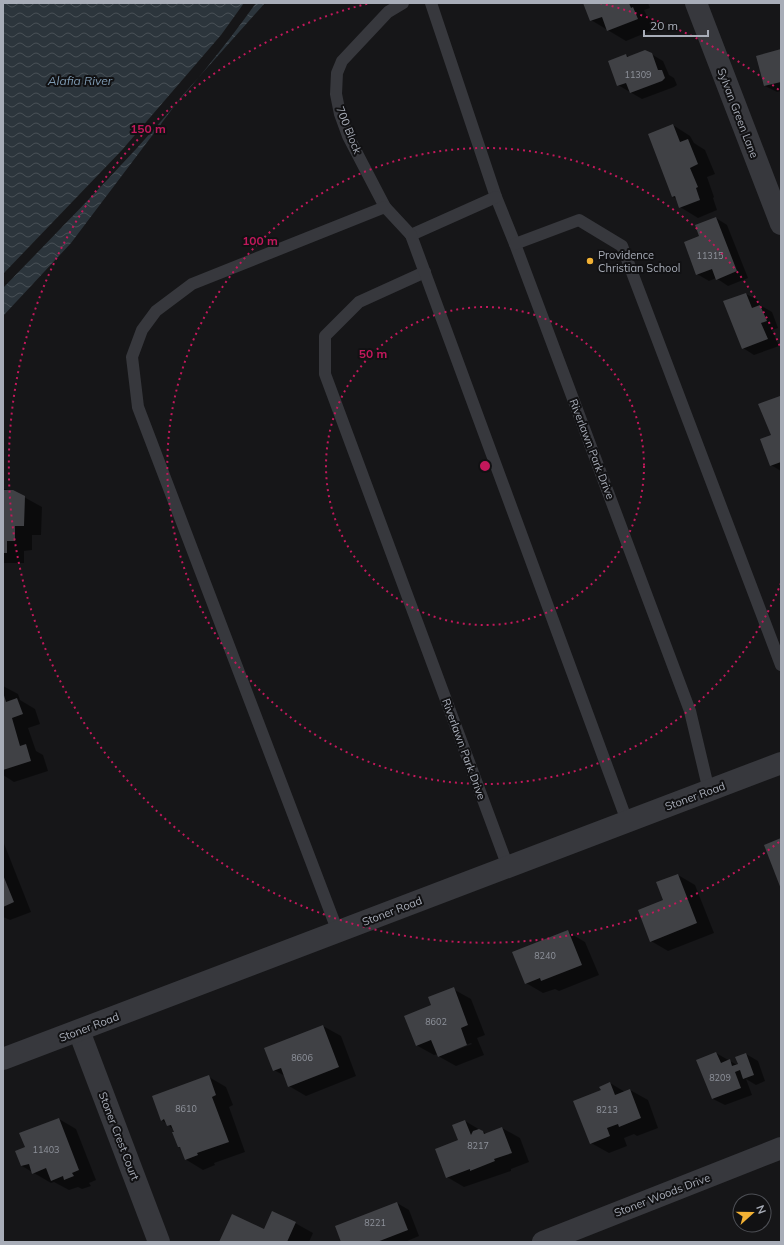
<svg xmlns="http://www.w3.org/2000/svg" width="784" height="1245" font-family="Mulish,sans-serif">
<defs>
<pattern id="water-waves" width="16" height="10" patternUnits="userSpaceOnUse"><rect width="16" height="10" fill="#2c353c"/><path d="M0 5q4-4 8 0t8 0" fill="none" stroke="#485056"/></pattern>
</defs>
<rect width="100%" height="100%" fill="#161618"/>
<g fill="url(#water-waves)">
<polygon points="3,3 244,3 221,35 122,150 3,274"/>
<path d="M256 3H265L182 96 71 243 3 316V288C91 197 182 107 256 3Z"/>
</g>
<g fill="#0007" fill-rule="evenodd">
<polygon points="584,3 648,3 650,8 644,10 647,16 651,19 655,29 626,41 591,20"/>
<polygon points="781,50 781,91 777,92 765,86"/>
<polygon points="651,54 663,61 669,75 674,78 677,85 674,87 642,99 618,85 626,55 630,57"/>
<polygon points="673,125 690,136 694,143 705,150 715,174 707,177 714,197 713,198 717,210 698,218 680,207 677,199 673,197 649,135"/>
<polygon points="716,218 727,225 748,278 728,286 716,278 709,281 697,274 701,237"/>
<polygon points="746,294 758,300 760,305 772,312 778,328 772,330 779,346 754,355 743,348"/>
<polygon points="780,397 781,397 781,471 771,465 772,435 760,405"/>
<polygon points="3,489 13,491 42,507 41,535 32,535 32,550 24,551 24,563 3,563"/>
<polygon points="3,686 18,694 20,700 35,709 40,724 28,728 36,751 43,755 48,771 14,782 3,775"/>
<polygon points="3,841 31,912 10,920 3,917"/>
<polygon points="678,875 695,885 714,933 668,951 651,941"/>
<polygon points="568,932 585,942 599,975 559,991 555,989 543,993 526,983"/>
<path d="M453 989 471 999 485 1035 477 1038 484 1055 456 1066 438 1056V1054L434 1055 416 1045 432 1006ZM471 1043 472 1044 449 1053V1051Z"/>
<polygon points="323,1026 341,1036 356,1076 306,1096 289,1086 285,1076 274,1070"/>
<polygon points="716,1053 737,1065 746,1054 758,1061 765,1081 756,1085 746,1079 752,1095 725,1105 713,1099"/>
<polygon points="209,1077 226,1087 233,1105 229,1107 245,1152 214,1163 215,1165 203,1170 185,1159 181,1148 179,1147 174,1130 162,1120"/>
<polygon points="610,1083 625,1092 630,1090 648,1100 658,1128 637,1136 634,1134 624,1138 627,1146 609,1153 591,1143 602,1091"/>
<polygon points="59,1119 76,1129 96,1180 89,1183 91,1186 82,1189 78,1187 69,1190 54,1182 51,1183 22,1166 17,1152 26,1148"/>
<polygon points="465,1121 487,1134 502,1128 520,1138 529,1162 511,1169 511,1171 464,1187 447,1177"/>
<polygon points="397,1203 409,1210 419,1236 405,1242 342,1242"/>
<polygon points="295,1223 313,1233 309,1242 220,1242"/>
</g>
<g fill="#404145">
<polygon points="583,3 629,3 631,8 633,7 638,19 607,31 602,17 590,21"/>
<polygon points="781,49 781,82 764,86 756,56"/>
<polygon points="645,50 652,53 658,70 662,70 665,78 662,81 630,93 626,83 617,86 608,61 626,54 627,57"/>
<polygon points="673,124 680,142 688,139 698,164 690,168 698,187 696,188 700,200 679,208 675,196 672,197 648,134"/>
<polygon points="716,217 737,271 716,280 712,269 696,275 684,242 699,236 695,225"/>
<polygon points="746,293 752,308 760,305 767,321 761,323 768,339 742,349 723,301"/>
<polygon points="780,396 781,462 770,466 760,439 771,435 758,404"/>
<polygon points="3,490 13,490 25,496 24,526 15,526 15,541 7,541 7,553 3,553"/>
<polygon points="3,692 6,702 17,698 23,714 12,718 20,746 26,744 31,761 3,770"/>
<polygon points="781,838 781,889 764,845"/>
<polygon points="678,874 697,923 650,942 638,910 663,900 656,882"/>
<polygon points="3,875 14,902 3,907"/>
<polygon points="568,930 582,965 541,981 540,978 525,984 512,952"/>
<polygon points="454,987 468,1025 461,1028 467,1045 438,1057 431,1040 416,1046 404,1016 431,1005 428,997"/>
<polygon points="323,1025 339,1067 288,1087 281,1068 273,1071 264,1048"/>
<polygon points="716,1052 721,1063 730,1059 732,1066 738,1064 735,1057 746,1053 754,1075 743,1079 740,1070 735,1072 741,1088 712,1099 696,1060"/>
<polygon points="209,1075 216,1095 212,1097 229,1142 197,1153 198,1155 185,1160 180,1147 178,1147 172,1132 174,1132 171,1125 167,1126 164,1119 161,1121 152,1096"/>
<polygon points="610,1082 615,1095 630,1089 641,1118 619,1127 618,1124 607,1128 610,1136 590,1144 573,1101 601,1090 599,1087"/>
<polygon points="59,1118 79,1170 72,1173 74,1176 64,1180 63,1176 51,1181 46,1168 32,1174 29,1164 21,1166 15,1151 25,1147 19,1133"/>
<polygon points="465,1120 471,1135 473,1131 479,1129 483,1131 484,1134 502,1127 512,1153 494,1159 495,1161 470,1171 470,1169 446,1178 435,1149 458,1140 452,1125"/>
<polygon points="397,1202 408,1230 377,1242 341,1242 335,1226"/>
<polygon points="272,1211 296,1222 287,1242 219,1242 232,1214 264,1229"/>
</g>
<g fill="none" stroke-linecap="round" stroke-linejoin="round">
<g stroke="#37383d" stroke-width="12">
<polyline points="431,3 496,197 515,244 690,711 709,791"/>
<polyline points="385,207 348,136 340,114 336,94 337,73 342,61 388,12 403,3"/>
<polyline points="411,235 496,197"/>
<polyline points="515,244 579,220 622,246 781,665"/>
<polyline points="425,272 359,302 325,336 325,374 508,867"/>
<polyline points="338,932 138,407 132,357 142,330 156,311 192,284 385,207 411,235 627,821"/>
</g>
<g stroke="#37383d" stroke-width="22">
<polyline points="696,3 781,224"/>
<polyline points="79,1031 159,1242"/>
<polyline points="3,1059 781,763"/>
<polyline points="543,1242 781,1148"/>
</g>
</g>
<g fill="none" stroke="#c2185b" stroke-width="2" stroke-dasharray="2 4">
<circle cx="485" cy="466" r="159"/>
<path d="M781 583A318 318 0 1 1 781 349"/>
<path d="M779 842A477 477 0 1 1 370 3M600 3A477 477 0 0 1 779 90"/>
</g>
<circle fill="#f2b134" stroke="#111113" stroke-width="1.5" cx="590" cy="261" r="4"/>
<g text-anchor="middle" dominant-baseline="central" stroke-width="4" stroke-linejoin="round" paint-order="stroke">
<g font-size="9" fill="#8e929b">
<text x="638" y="74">11309</text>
<text x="710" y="255">11315</text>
<text x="545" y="955">8240</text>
<text x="436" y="1021">8602</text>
<text x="302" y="1057">8606</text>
<text x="720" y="1077">8209</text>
<text x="186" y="1108">8610</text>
<text x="607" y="1109">8213</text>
<text x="478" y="1145">8217</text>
<text x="46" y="1149">11403</text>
<text x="375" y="1222">8221</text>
</g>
<g font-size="11" fill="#a8adb8" stroke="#111113">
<text transform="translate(738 113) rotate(69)">Sylvan Green Lane</text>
<text transform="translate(349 130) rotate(68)">700 Block</text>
<text transform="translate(592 449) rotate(69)">Riverlawn Park Drive</text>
<text transform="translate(464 749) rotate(70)">Riverlawn Park Drive</text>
<text transform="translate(695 796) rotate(-20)">Stoner Road</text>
<text transform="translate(392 911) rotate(-21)">Stoner Road</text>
<text transform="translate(89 1027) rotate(-21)">Stoner Road</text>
<text transform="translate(119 1136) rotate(69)">Stoner Crest Court</text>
<text transform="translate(662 1195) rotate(-21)">Stoner Woods Drive</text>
</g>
<g font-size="11" fill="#a8adb8" stroke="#111113" text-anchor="start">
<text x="598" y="255">Providence<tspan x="598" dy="13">Christian School</tspan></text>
</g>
<g font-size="12" font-style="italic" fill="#7f9bb3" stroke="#111113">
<text x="80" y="80">Alafia River</text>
</g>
</g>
<circle cx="485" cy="466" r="6" fill="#c2185b" stroke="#111113" stroke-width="2"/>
<g font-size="12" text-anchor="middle" font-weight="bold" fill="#c2185b" stroke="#111113" stroke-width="4" stroke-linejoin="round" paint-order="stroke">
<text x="148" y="133">150 m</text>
<text x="260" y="245">100 m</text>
<text x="373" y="358">50 m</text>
</g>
<rect width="784" height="1245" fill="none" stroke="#a8adb8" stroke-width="8"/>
<g transform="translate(752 1213) rotate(69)"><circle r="19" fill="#111113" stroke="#4d4f55"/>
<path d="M0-3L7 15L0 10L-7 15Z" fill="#f2b134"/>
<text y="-6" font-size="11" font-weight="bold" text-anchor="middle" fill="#a8adb8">N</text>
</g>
<path d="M644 30v6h64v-6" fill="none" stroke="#a8adb8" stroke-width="2"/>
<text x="650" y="30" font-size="12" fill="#a8adb8" stroke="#111113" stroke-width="3" paint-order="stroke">20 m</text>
</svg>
